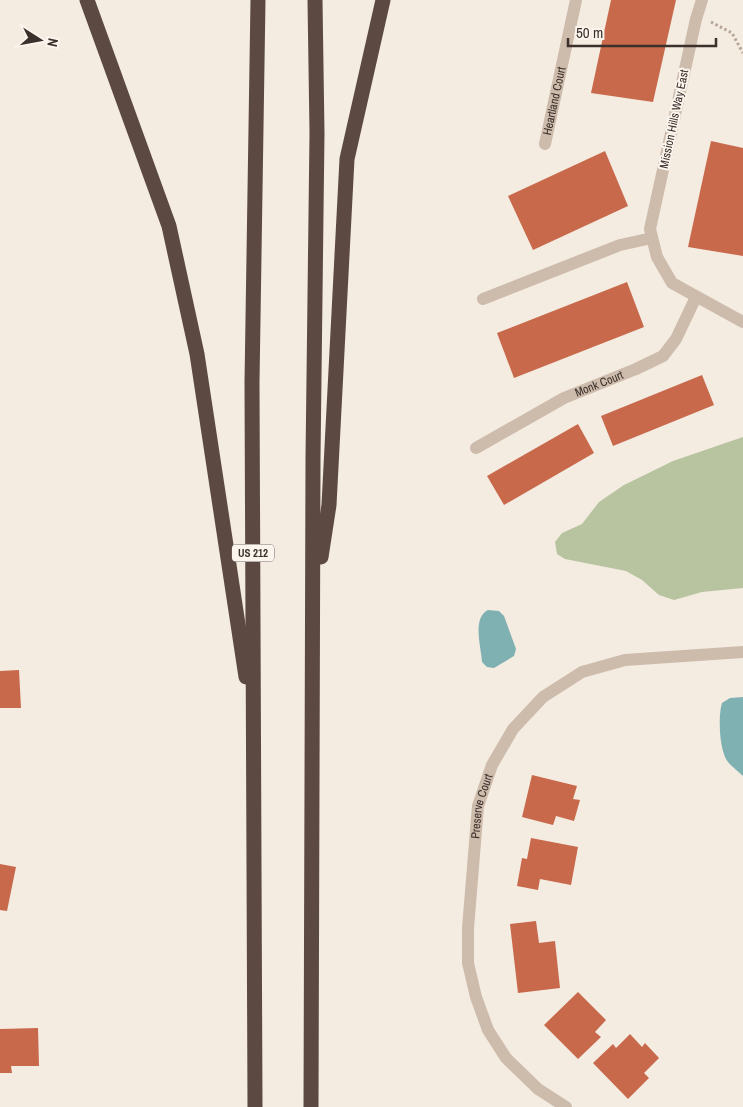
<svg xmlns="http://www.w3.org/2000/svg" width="743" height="1107" font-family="'Archivo Narrow',sans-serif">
<rect width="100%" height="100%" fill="#f4ebe1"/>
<polygon fill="#b8c4a0" points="743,437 743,588 702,592 674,600 659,595 642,580 626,571 565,559 557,554 555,542 562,533 582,524 599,502 624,485 673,461"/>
<g fill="#7fb0b2">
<path d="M488 610 499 611 504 616 516 649 514 656 494 668 487 667 482 662C481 646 472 618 488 610Z"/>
<path d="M743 697V776C738 771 732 767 728 762 719 751 718 716 722 703L730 698Z"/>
</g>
<g fill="#c8694b">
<polygon points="611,0 676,0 653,102 591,93"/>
<polygon points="711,141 743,148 743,256 688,247"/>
<polygon points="605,151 628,206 533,250 508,196"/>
<polygon points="627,282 644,327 514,378 497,333"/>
<polygon points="702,375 714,405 613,446 601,416"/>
<polygon points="578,424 594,453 504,505 487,476"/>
<polygon points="19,670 21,708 0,708 0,671"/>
<polygon points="532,775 577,786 573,799 580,800 574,821 556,816 553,825 522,817"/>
<polygon points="531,838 578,847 571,885 540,879 538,890 517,886 522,858 527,859"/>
<polygon points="0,864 16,867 7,911 0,910"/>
<polygon points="536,921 539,943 555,941 560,988 518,993 510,924"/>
<polygon points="578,992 606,1020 595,1032 601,1037 578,1059 544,1025"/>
<polygon points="38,1028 39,1066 11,1066 12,1073 0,1073 0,1029"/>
<polygon points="630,1034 642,1047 645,1043 659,1058 644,1073 649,1078 628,1099 593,1063 613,1044 616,1048"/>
</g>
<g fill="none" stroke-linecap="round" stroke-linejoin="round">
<polyline stroke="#b9a596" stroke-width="3" stroke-dasharray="2.5 2.5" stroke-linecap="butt" points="711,22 732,33 743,53"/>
<g stroke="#cdbbac" stroke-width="12">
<polyline points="702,0 696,19 650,229 657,257 672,283 743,322"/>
<path id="s1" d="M545 144 576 0"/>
<polyline points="483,299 620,245 652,238"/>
<path id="s2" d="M476 448 564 398 636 369 663 356 676 339 696 297"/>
<path id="s3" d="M566 1107 538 1089 506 1058 488 1030 476 997 468 963V928L478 806 492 765 513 729 543 697 582 672 625 660 743 652"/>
</g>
<g stroke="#5c4a42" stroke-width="15">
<polyline points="87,0 169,226 197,354 246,677"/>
<polyline points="321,557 329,505 347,159 383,0"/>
<polyline points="255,1107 252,383 258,0"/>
<polyline points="311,1107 313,459 317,133 315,0"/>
</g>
</g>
<g text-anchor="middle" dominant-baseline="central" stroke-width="4" stroke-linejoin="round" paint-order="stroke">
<rect fill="#fbf5ee" stroke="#756b66" stroke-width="1" x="232" y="544.5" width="42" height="17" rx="4"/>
<g font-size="11" font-weight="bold" fill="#3b302b">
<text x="253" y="553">US 212</text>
</g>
<g font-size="12" fill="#3b302b" stroke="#fbf5ee">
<text stroke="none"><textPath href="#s1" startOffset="44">Heartland Court</textPath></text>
<text transform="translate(674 119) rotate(-78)">Mission Hills Way East</text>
<text stroke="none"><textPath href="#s2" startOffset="139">Monk Court</textPath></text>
<text stroke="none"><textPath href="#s3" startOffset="339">Preserve Court</textPath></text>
</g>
</g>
<g transform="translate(40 40) rotate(101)" stroke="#fbf5ee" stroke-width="4" paint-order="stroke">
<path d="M0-4L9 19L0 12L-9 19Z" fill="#3b302b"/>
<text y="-8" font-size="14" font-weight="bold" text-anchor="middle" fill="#3b302b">N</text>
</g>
<path d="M568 38v8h148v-8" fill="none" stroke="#3b302b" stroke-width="2.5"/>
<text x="576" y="38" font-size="15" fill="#3b302b" stroke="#fbf5ee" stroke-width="4" paint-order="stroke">50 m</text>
</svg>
